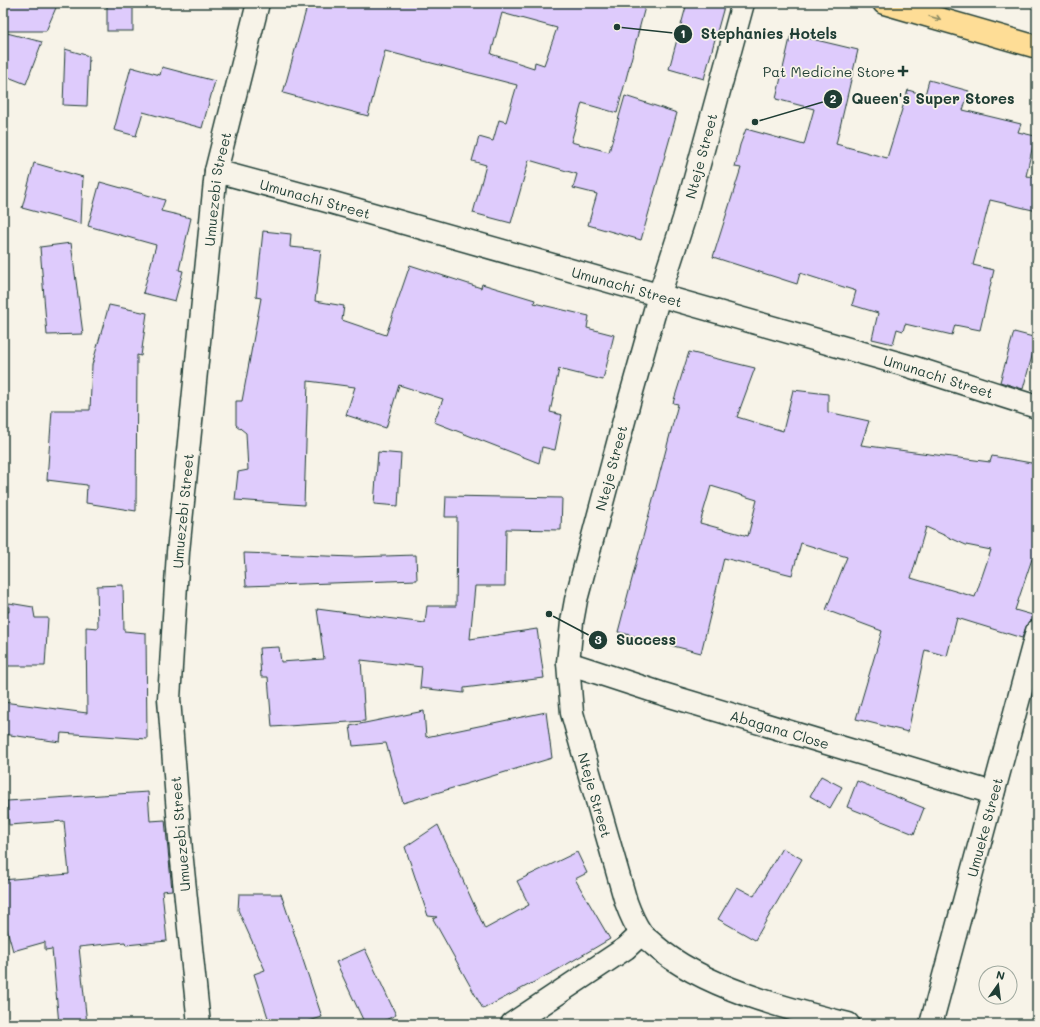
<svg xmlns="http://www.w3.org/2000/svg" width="1040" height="1027" font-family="Mali,sans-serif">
<rect width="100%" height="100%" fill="#f7f3e8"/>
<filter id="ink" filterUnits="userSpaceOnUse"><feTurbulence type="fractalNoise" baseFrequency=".025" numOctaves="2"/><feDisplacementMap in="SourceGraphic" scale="8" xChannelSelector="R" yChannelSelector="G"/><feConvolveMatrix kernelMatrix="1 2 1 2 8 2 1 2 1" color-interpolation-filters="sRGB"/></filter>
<g filter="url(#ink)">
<g fill="#decbfc" stroke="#1f3d34" fill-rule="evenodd">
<polygon points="3,3 58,3 46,31 3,31"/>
<rect x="107" y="3" width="26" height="28"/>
<path d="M308 3H646L617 113 582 103 571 142 609 152 625 96 677 113 641 240 588 225 597 194 573 188 577 174 529 160 511 223 473 213 486 165 472 161 479 137 493 141 499 120 506 122 517 85 385 51 368 116 283 93ZM502 13 557 28 544 65 535 62 534 68 491 54Z"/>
<polygon points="687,3 725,3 704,79 669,69"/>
<polygon points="3,32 42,42 26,84 3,75"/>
<polygon points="791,34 858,50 836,144 887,158 908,90 925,95 929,80 969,91 963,110 1021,124 1018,132 1035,136 1026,176 1037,177 1037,211 990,200 973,265 994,270 980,330 955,325 952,335 905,324 903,331 897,329 893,344 872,339 878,313 852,305 856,291 800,273 797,284 713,257 741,168 735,167 740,145 746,129 804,145 814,109 776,99"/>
<polygon points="65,49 89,56 87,106 63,105"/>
<polygon points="131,67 160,75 162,67 215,81 202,128 143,112 136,136 114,130"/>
<polygon points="34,163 83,177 81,224 22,208"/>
<polygon points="100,182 165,200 161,211 191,218 179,270 183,271 175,301 143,293 156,245 88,226"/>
<polygon points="263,231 291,234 290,247 321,250 315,301 344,306 342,320 386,335 410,265 481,288 482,284 535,300 534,303 589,316 587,328 614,335 603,380 559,369 550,412 562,415 555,450 542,447 539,463 434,422 443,399 399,385 386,428 346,415 355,387 308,381 304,505 235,500 238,472 248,470 246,433 236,425 236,401 242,401 261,298 256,297"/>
<polygon points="71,243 83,334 47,335 40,247"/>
<polygon points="109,305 147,313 141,356 137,355 136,511 86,503 87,485 47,480 52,410 90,410 92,365"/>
<polygon points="1014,332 1037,338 1023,389 1000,382"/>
<path d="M689 352 755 368 737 417 783 431 793 390 828 394V412L869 421 861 445 990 462 992 456 1037 464V560L1032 559 1015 610 1036 616 1035 619 1028 622 1022 638 957 618 947 656 925 650 908 732 856 719 882 631 826 610 847 557 801 543 792 575 724 558 701 653 618 632 678 404 673 403ZM711 486 757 500 748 536 700 523ZM926 527 966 545 991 550 975 597 911 578Z"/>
<polygon points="378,452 401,454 398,506 374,504"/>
<polygon points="446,496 562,498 561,530 506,529 505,586 475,586 470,639 537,629 544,678 464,688 464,693 420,688 422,667 361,660 365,721 272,727 268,677 261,677 259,648 279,647 281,662 324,659 317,609 425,623 427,606 456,606 457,517 445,517"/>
<polygon points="244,553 354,557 416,555 417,580 246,586"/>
<polygon points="123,585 124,631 146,633 147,739 61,733 60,742 3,734 3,702 87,713 86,627 98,628 97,586"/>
<polygon points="9,603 33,607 35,618 48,618 45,666 3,666 3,611 9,612"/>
<polygon points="424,711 426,737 546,712 552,758 403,803 386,743 353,746 350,726"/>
<polygon points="821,776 842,787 830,808 810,796"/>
<polygon points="857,781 924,808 914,834 847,807"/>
<polygon points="148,792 150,821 165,820 172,890 162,891 167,941 126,945 125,942 79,947 87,1024 59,1024 52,949 45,950 45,942 13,951 3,915 3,880 69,874 64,821 9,825 7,801"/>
<polygon points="438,825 485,929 529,905 517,881 577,852 587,873 575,879 610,939 557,970 483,1009 433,919 437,917 428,916 405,847"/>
<polygon points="782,848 802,859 755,940 718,919 737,887 754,896"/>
<polygon points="239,894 281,894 322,1017 300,1024 270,1024 254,974 265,970 238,910"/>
<polygon points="365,949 396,1015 377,1024 365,1024 336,962"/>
</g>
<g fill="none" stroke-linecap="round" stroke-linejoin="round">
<g stroke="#1f3d34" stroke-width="25">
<g id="street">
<path id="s1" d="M743 3 684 219 659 296 629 402 576 600 572 622 568 663 572 713 626 902C630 913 634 923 641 933 644 937 650 941 654 945 702 987 787 1009 848 1024"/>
<path id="s2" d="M216 171 323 200 912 367 1037 407"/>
<path id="s3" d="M568 663 660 693 993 793"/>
<path id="s4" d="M199 1024 181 851 169 699 178 552 216 171 258 3"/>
<polyline points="512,1024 626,948 641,934"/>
<path id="s5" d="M931 1024 1037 631"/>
</g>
</g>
<g stroke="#1f3d34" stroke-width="25">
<polyline id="primary" points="884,3 1037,47"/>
</g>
<use href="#street" stroke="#f7f3e8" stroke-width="22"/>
<use href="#primary" stroke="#fedd96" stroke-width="22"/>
</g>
<defs><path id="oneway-shaft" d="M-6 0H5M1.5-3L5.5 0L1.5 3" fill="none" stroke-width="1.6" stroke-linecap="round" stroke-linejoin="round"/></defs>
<use stroke="#8e8d65" href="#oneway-shaft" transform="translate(935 18) rotate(16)"/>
</g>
<path fill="#1f3d34" stroke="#f7f3e8" stroke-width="1.5" d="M901 65h4v4h4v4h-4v4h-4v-4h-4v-4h4z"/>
<g text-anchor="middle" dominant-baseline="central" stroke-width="3.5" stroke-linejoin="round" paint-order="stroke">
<g font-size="14" fill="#1f3d34" stroke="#f7f3e8" text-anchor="end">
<text x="895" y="71">Pat Medicine Store</text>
</g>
<g font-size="14" fill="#1f3d34" stroke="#f7f3e8">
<text transform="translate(701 156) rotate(-75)">Nteje Street</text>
<text stroke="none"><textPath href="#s4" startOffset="839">Umuezebi Street</textPath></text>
<text stroke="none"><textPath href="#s2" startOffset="103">Umunachi Street</textPath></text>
<text stroke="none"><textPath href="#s2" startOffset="427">Umunachi Street</textPath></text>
<text stroke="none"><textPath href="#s2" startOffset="751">Umunachi Street</textPath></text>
<text transform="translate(611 468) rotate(-75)">Nteje Street</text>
<text stroke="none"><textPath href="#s4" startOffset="515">Umuezebi Street</textPath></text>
<text stroke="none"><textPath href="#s3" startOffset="222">Abagana Close</textPath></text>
<text stroke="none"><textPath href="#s1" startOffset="819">Nteje Street</textPath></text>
<text stroke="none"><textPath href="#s5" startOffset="204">Umueke Street</textPath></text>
<text transform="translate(180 834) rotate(-95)">Umuezebi Street</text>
</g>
</g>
<path fill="none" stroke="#1f3d34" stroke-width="1.5" d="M617 27L683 34M755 122L833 99M549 614L598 640"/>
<g fill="#1f3d34" stroke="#f7f3e8" stroke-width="1.5">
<circle cx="617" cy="27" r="4"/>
<circle cx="755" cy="122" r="4"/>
<circle cx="549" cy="614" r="4"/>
<circle cx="683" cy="34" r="10"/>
<circle cx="833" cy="99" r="10"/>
<circle cx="598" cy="640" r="10"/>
</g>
<g font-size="12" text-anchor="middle" font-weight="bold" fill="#fff">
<text x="683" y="38">1</text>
<text x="833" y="103">2</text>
<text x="598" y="644">3</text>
</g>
<g font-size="15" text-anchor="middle" font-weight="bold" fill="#1f3d34" stroke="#f7f3e8" stroke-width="3.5" stroke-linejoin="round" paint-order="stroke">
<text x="769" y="39">Stephanies Hotels</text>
<text x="933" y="104">Queen's Super Stores</text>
<text x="646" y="645">Success</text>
</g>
<rect width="1040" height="1027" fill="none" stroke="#f7f3e8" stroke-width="16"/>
<rect x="8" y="8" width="1024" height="1011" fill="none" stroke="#1f3d34" stroke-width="1.5" filter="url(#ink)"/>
<g transform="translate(998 985) rotate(14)"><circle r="19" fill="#f7f3e8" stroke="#a1aaa0"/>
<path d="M0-3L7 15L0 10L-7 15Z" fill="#1f3d34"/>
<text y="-6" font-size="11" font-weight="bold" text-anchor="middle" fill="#1f3d34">N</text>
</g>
</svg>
